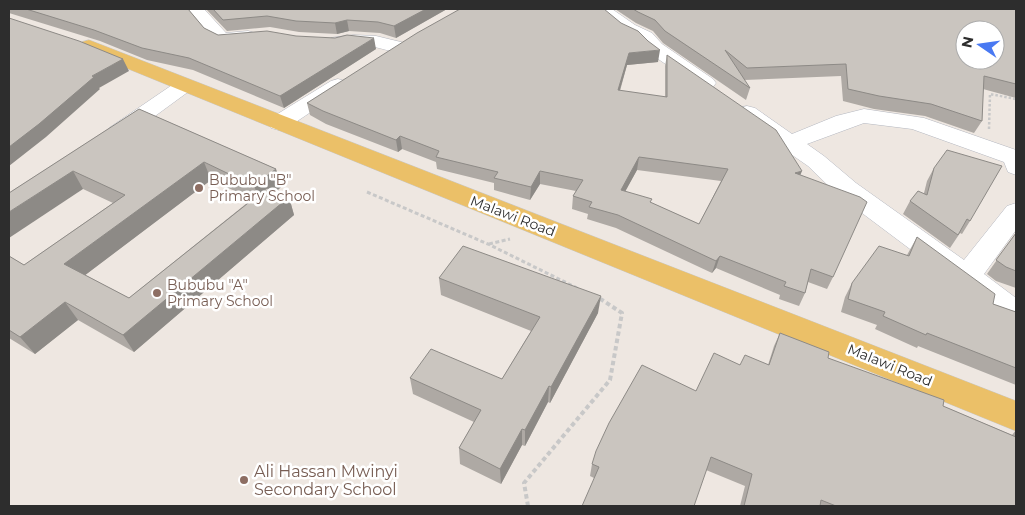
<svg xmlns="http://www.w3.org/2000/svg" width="1025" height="515" font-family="Montserrat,sans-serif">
<rect width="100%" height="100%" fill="#eee7e1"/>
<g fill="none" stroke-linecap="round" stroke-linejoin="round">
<g stroke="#b4b7c0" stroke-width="1">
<g id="minor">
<path d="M186 9H204L226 33 248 31 255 33 258 37 255 41C215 51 207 40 186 9Z"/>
<polygon points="592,9 612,9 635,25 652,33 662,44 713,79 716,83 713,87 706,89 699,87 648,52 638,41 621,33"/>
<path d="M354 35 376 36 405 43 408 47 405 51C393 54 381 47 368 46 356 46 343 49 331 46L328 42 331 38Z"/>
<polygon points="185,79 192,81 195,85 192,89 125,138 117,140 109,138 106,133 109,128 178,81"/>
<polygon points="338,79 345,81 348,85 345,89 287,128 279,130 271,128 268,123 271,118 331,81"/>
<polygon points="747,106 755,108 792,134 836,116 864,109 924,118 1016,150 1016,175 1008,172 1004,162 912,129 864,123 807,144 824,156 856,183 964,260 1007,206 1016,203 1016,230 984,274 1016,298 1016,324 1006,321 838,195 808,166 739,118 736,113 739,108"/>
</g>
</g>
<g stroke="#c8c8c8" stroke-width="1">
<polygon id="major" points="89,40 1016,401 1016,431 82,50 79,46 82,42"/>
</g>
<polyline stroke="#c8c8c8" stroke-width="2.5" stroke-dasharray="2.5 2" stroke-linecap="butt" points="989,129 990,94 1016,99"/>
<g stroke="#c8c8c8" stroke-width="3" stroke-dasharray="4 2.5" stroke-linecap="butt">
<polyline points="367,192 488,244 577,288"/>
<polyline points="489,244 510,239"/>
<polyline points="598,298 601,300"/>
</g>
<polyline stroke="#c8c8c8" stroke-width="4" stroke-dasharray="4.5 3" stroke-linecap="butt" points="528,506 524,483 610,380 622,313 599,298"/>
<use href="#minor" fill="#fff" fill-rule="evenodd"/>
<use href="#major" fill="#ebc068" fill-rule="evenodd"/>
</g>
<g fill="#aea9a4" fill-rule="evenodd">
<polygon points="9,9 188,9 204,28 218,35 376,49 284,108 193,70 147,60 100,41 9,13"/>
<polygon points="206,9 447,9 396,38 380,33 349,31 337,34 299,32 270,27 227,31"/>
<path d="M460 9 658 62 627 65 620 91 665 97V66L667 55 800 175 833 277 827 289 808 282 805 293 799 306 779 299 780 295 716 268 712 273 616 228 587 219 588 214 572 209 573 196 576 191 540 184 530 200 494 190V183L437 169 436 162 402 149 398 152 326 124 310 115 307 103ZM637 170 721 181 699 224 625 191Z"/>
<polygon points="615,9 1016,9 1016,98 983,89 982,121 974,133 925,116 874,109 843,101 841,76 744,80 750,88 746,100 663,43 653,31 636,23"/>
<path d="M139 109 276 169 281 187 276 192 289 197 294 215 134 352 78 320 35 354 9 338V339V256L24 265 113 203 83 189 9 193ZM211 180 252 199 129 298 85 275Z"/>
<polygon points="934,168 970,221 962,234 960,233 950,248 903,214 910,201 924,193 927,181"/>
<polygon points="1016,233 1016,288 996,281 987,274"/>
<polygon points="917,237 993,304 1016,312 1016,385 918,346 917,348 875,329 877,325 841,312 845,297 852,283 907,255"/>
<polygon points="439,278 598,313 550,403 548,402 525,446 522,445 501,484 460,464 459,448 474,422 413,394 410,378 502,379 531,331 441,295"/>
<polygon points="780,333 828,358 1012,435 1016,430 1016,506 740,506 745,486 706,470 594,478 590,476 592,464 696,391 740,365 768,365 774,346"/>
</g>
<g fill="#8d8a86">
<polygon points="426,9 447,9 396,38 394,26"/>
<polygon points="347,20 349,31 337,34 335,23"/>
<polygon points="374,38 376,49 284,108 280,96"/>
<polygon points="660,50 658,62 627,65 616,103 618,90 629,53"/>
<polygon points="123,59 129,71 99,88 100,89 46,137 9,166 9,147 92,76"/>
<polygon points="400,136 402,149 398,152 396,140"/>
<polygon points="639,157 637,170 619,203 621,190"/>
<polygon points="204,162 211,180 76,282 64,264"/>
<polygon points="276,169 281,187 261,203 254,186"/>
<polygon points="73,171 83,189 9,238 9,212"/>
<polygon points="540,171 540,184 530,200 531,187"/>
<polygon points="802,171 797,183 795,173"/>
<polygon points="289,197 294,215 134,352 123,335"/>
<polygon points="720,256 716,268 712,273 716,261"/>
<polygon points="601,296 598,313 550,403 551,387"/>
<polygon points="65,302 78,320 35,354 20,337"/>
<polygon points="549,386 548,402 525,446 525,430"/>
<polygon points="522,429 522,445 501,484 500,469"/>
</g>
<g fill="#cac5bf" stroke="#8d8a86" fill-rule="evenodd">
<polygon points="26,9 188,9 204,28 218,35 267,31 296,36 335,38 347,35 374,38 280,96 189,58 142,48 94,30"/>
<polygon points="213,9 426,9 394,26 378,22 347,20 335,23 296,21 267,16 223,20"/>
<path d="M460 9H604L621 23 638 31 648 41 660 50 629 53 618 90 667 97V55L776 130 802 171 795 173 860 197 867 202 833 277 811 269 805 293 784 286 786 282 720 256 716 261 618 215 589 207 592 202 573 196 583 180 540 171 531 187 494 178 498 172 436 157 439 151 400 136 396 140 323 111 307 103 417 33ZM639 157 728 169 699 224 650 202 652 199 621 190Z"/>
<path d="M633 9H1016V84L984 76 982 121 931 104 879 96 848 89 846 64 747 68 725 50 750 88 665 31 655 20 638 12ZM965 30H995V60H965Z"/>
<polygon points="9,18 79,41 123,59 92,76 94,77 39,124 9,147"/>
<polygon points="139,109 276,169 254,186 204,162 64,264 129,298 267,188 289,197 123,335 65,302 20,337 9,330 9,256 24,265 125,195 73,171 9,212 9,193"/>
<polygon points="947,150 1002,166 970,221 967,219 958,235 910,201 918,191 927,195 934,168"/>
<polygon points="1016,233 1016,271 1006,267 996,260"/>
<polygon points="917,237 995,294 993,304 1016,312 1016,368 927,333 926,335 883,316 885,312 848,299 852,283 879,246 909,256"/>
<polygon points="463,246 601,296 551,387 549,386 525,430 522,429 500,469 459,448 481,410 410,378 431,349 502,379 540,317 439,278"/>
<polygon points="780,333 829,352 828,358 944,400 943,406 1016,437 1016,506 836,506 821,500 820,506 744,506 752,474 711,457 694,506 582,506 599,467 592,464 596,451 609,423 642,365 696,391 714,353 740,365 745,355 769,365"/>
</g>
<g fill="#8d6e63" stroke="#fff" stroke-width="2">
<circle cx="199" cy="188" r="5"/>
<circle cx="157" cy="293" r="5"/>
<circle cx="244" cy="480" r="5"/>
</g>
<g text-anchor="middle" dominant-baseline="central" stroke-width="5" stroke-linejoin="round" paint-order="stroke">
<g font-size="14" fill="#785e54" stroke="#fff" text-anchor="start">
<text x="209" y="180">Bububu "B"<tspan x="209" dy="16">Primary School</tspan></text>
<text x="167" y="285">Bububu "A"<tspan x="167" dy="16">Primary School</tspan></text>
</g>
<g font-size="14" fill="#2d2d2d" stroke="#fff">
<text transform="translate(513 216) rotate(21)">Malawi Road</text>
<text transform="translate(890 365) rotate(22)">Malawi Road</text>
</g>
<g font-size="16" fill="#785e54" stroke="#fff" text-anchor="start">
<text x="254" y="471">Ali Hassan Mwinyi<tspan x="254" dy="18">Secondary School</tspan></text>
</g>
</g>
<rect width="1025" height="515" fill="none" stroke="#2d2d2d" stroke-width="20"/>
<g transform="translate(980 45) rotate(283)"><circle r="24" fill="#ffffff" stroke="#ababab"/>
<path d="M0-4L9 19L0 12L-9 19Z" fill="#4979f2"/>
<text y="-8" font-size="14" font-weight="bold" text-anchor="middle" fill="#2d2d2d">N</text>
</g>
</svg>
